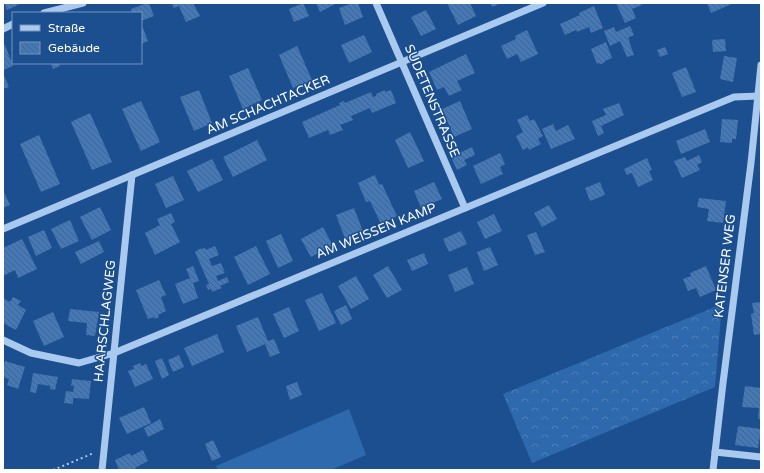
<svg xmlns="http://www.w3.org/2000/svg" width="764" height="473" font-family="'Varela Round',sans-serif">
<defs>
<pattern id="forest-crowns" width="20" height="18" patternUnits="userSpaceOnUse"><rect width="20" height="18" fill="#2e69ad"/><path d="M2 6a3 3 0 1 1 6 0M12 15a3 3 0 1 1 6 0" fill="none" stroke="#4d80b9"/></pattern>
<pattern id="building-back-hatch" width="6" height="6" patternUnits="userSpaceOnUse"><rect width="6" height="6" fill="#4478b7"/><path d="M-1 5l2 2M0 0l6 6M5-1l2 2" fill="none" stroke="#486282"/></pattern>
</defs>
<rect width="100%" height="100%" fill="#1b4f8f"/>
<polygon fill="#2e69ad" points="349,409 366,455 331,470 218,470 216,466"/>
<polygon fill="url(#forest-crowns)" points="722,304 715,387 532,463 503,394"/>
<g fill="url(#building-back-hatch)">
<polygon points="4,3 22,3 7,10"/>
<polygon points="147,3 149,3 154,16 141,21 141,13 132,13 131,9"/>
<polygon points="171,3 193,3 200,16 186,22 179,6 174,8"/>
<polygon points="303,3 309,16 294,22 289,9"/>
<polygon points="316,3 337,3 320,12"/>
<polygon points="353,3 358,3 363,17 345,25 339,8"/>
<polygon points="447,3 470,3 476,16 458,25"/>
<polygon points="490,3 502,3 492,7"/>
<polygon points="616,3 641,3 642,5 632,9 636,18 625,23"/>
<polygon points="707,3 734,3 711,13"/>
<polygon points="594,6 603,28 591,33 589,27 577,32 576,30 565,35 560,24 580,15 579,13"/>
<polygon points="426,10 436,29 421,36 411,17"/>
<polygon points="630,26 634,35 628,38 630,41 629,41 634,55 627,57 620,41 610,46 604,31 614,27 616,32"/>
<polygon points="143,28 148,41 141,44 141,29"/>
<polygon points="527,30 538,54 521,62 517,54 507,59 501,46 516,39 515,36"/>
<polygon points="364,35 372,52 349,63 341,45"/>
<polygon points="725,39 726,51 713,52 712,40"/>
<polygon points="606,42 612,58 605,61 604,63 601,64 599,63 597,64 591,49"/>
<polygon points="5,45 13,66 3,70 3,46"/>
<polygon points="297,46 312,80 293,88 279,55"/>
<polygon points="665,47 668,54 660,57 657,50"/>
<polygon points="466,54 475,73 457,81 462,90 449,96 444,87 437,90 429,72"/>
<polygon points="724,56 737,58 733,82 720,79"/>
<polygon points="51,63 59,63 60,66 53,69"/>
<polygon points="686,67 696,92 682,97 672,73"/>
<polygon points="248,68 262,100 243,109 229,76"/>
<polygon points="3,73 9,87 3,89"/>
<polygon points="199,90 212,123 194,131 180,97"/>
<polygon points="385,90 385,92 391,90 396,103 372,113 370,108 351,116 353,120 340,125 343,130 330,135 328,130 309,138 302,122 340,105 339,103 344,101 345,103 371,92 373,97 376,96 376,94"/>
<polygon points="141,101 160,142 141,151 122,109"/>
<polygon points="460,101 472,129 454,137 442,109"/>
<polygon points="619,103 624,115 601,126 604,133 598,136 592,121 606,115 603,109"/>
<polygon points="90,113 112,162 92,170 71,122"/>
<polygon points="527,115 530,121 534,119 543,136 538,139 541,144 529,150 528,147 523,150 516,136 523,132 517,120"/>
<polygon points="722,119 738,120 736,139 732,139 732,143 720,142"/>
<polygon points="553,124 556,131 568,125 575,139 551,149 542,129"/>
<polygon points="705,129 710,142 681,154 676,141"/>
<polygon points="410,132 424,161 408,168 395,140"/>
<polygon points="39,135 60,184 41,192 20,144"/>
<polygon points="257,140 267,160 233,177 223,157"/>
<polygon points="472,147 475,155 464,160 467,165 457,170 451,157"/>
<polygon points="500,153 505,164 500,167 503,174 481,184 473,166"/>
<polygon points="699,155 702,162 697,165 700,170 682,178 674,161 685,157 687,161"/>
<polygon points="647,158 652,170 649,171 653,180 638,187 632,173 627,175 624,169"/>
<polygon points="212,159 223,180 198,192 187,171"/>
<polygon points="375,175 379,185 382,184 397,216 381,224 370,201 366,202 358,183"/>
<polygon points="173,176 184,200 166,208 155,184"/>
<polygon points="434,182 442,199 421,208 414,191"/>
<polygon points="600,182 605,195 590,201 585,188"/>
<polygon points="3,190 10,205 3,208"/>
<polygon points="699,198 726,201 723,223 707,221 709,209 697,207"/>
<polygon points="549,205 557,219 542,227 534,213"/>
<polygon points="100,207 111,230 92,240 80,217"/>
<polygon points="354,208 364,234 346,241 336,215"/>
<polygon points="171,213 175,222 171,224 180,242 155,255 145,233 160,225 157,219"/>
<polygon points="494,214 502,231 485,239 477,222"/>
<polygon points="70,220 79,241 61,249 51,229"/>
<polygon points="323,227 333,246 311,257 301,239"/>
<polygon points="44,230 52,248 36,256 28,237"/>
<polygon points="461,231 467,244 449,252 443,239"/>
<polygon points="536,232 545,252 535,255 527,235"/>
<polygon points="281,234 293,261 278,268 266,241"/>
<polygon points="22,239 37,269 18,278 15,270 3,276 3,248"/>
<polygon points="99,241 104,252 81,264 75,252"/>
<polygon points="215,246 219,255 209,259 212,266 221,263 225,273 216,276 218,281 227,277 229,282 220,286 222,288 212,292 211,289 208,290 206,285 209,284 195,252 201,248 201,249 205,248 206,250"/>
<polygon points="256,246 270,274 248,285 234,257"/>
<polygon points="490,247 498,265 484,271 477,252"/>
<polygon points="424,253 428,264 412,271 407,260"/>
<polygon points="193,266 199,281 193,283 198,298 183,304 175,284 190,278 186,269"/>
<polygon points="388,266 402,290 387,298 373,275"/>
<polygon points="706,266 716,290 700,297 696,288 688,291 683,279 691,276 690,273"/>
<polygon points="467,267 474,284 455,292 448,275"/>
<polygon points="356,276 369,299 351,309 338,286"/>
<polygon points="159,280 166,295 161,297 166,311 158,315 159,317 155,319 154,317 148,319 136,290"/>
<polygon points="322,293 336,323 319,331 305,300"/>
<polygon points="13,297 21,301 18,305 26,310 16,330 3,323 3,298 10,302"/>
<polygon points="761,302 761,334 754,335 751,314 754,313 752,303"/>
<polygon points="346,305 352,319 341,325 334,311"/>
<polygon points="289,307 299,331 284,338 273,314"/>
<polygon points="70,309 99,312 95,336 86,335 87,323 68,321"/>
<polygon points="53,312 64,337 44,346 33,321"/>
<polygon points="258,317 268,341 274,339 280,353 270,357 265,344 247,352 236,326"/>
<polygon points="217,334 224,352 192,366 184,348"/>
<polygon points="179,355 184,367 173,372 168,360"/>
<polygon points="162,358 169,375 162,379 155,361"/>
<polygon points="5,361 25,367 18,389 7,385 9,379 3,377 3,368"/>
<polygon points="140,363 141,366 146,364 153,379 135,387 128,371 134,369 133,366"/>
<polygon points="33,373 58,377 55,390 50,389 50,386 38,384 36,393 30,392"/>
<polygon points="72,379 91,381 89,399 73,398 73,404 64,403 66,391 73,392 74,386 71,386"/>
<polygon points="297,382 302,395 290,400 286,386"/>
<polygon points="745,386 761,388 761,419 758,419 759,408 742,407"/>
<polygon points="144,407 151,423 127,434 119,418"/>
<polygon points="160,419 164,429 148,437 144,428"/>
<polygon points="738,426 761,429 758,448 735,445"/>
<polygon points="213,440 221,457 212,461 205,444"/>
<polygon points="143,450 148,461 135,468 136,470 119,470 115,460 130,453 131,456"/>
</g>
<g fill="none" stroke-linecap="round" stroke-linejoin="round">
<polyline stroke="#a9c9ee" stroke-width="2" stroke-dasharray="2 3" stroke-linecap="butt" points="53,470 94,453"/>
<g stroke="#a9c9ee" stroke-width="7">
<polyline points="376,3 465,208"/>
<polyline points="44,13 83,3"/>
<polyline points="3,29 13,24"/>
<polyline points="3,229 543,3"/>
<polyline points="3,340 31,353 79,363 114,353 734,97 758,96"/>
<polyline points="715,452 761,457"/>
<polyline points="102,470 132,175"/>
<polyline points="713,470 723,383 751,163 761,65"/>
</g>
</g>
<g text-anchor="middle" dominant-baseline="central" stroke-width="3" stroke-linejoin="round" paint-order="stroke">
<g font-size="13" fill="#fff" stroke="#1b4f8f">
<text transform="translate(432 101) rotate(67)">SUDETENSTRASSE</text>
<text transform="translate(268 105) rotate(-23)">AM SCHACHTACKER</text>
<text transform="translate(376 231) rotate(-22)">AM WEISSEN KAMP</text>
<text transform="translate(725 266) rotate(-83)">KATENSER WEG</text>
<text transform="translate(105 321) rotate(-84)">HAARSCHLAGWEG</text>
</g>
</g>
<rect width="764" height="473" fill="none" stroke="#ffffff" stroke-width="8"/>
<rect x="12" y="12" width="130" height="52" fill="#1b4f8f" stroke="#7695bc"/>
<rect x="20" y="25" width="20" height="6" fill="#a9c9ee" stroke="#7695bc"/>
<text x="48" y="32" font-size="12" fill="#ffffff">Straße</text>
<rect x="20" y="42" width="20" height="12" fill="url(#building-back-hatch)" stroke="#7695bc"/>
<text x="48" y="52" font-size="12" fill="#ffffff">Gebäude</text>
</svg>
